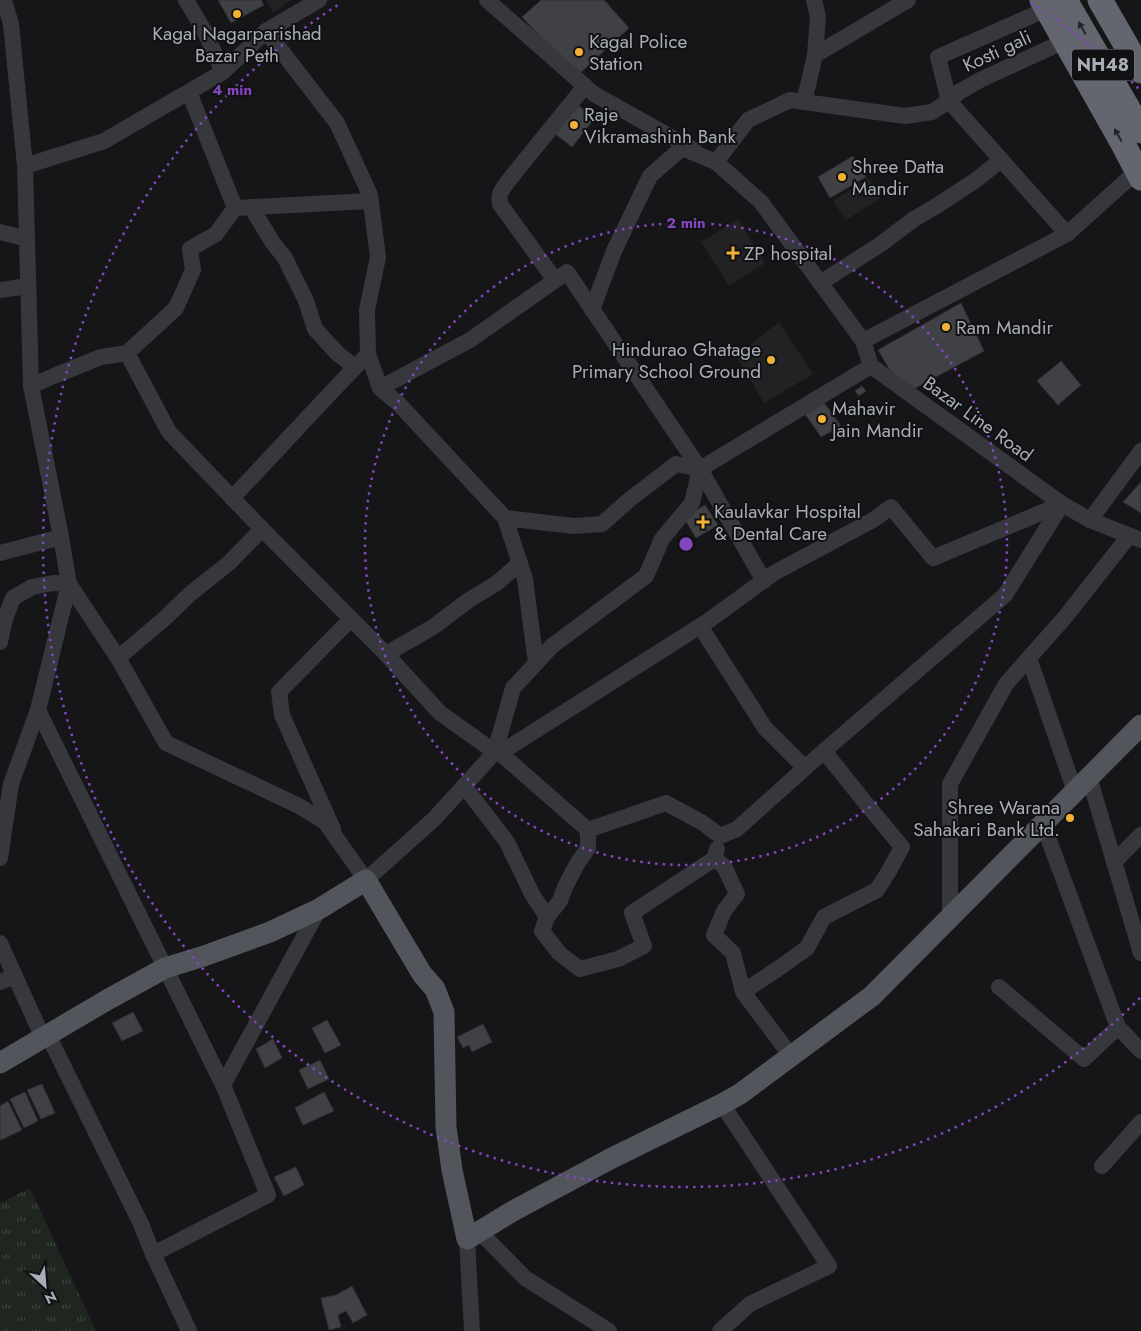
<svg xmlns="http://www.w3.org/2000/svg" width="1141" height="1331" font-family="Jost,sans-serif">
<defs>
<pattern id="park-tufts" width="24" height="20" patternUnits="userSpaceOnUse" patternTransform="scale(1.25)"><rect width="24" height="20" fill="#1e261f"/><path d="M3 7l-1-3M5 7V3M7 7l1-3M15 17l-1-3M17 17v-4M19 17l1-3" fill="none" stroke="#3c433d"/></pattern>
</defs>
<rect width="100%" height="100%" fill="#161618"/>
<g fill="#222225">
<polygon points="266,0 291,0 273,13"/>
<polygon points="868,178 881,198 846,220 833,201"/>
<polygon points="738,219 765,263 729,286 701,242"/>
<polygon points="779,322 813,374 764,403 736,356"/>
</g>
<polygon fill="url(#park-tufts)" points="30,1188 96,1331 0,1331 0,1203"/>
<g fill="#404145" stroke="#303034">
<polygon points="218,0 261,0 264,5 231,23"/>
<polygon points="541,0 604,0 629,28 577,76 522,17"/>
<polygon points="575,103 595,118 572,147 553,132"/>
<polygon points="853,156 866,177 830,198 818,177"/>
<polygon points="961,303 984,351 910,391 899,385 878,350"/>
<polygon points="1061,361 1081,385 1058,405 1037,381"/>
<polygon points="862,386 866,391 859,396 855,391"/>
<polygon points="822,400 841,426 821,437 803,411"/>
<polygon points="1141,482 1141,513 1123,502"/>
<polygon points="705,505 718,525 696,538 684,518"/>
<polygon points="133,1012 143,1031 122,1041 112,1023"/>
<polygon points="327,1020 341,1045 325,1053 312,1028"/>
<polygon points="483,1024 492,1042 472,1052 469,1045 463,1048 457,1037"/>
<polygon points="273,1039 282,1058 265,1068 256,1049"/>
<polygon points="320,1060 329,1079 308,1089 299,1070"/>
<polygon points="42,1084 55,1113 41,1119 27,1090"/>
<polygon points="25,1092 38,1121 24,1128 10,1099"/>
<polygon points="324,1092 334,1111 303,1125 295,1108"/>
<polygon points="8,1101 22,1130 1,1140 0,1137 0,1106"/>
<polygon points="296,1167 304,1185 284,1196 274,1177"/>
<polygon points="352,1286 367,1315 353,1323 346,1311 338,1315 341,1327 329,1330 321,1298 336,1295"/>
</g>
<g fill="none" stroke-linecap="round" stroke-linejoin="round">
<g stroke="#37383d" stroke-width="16">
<polyline points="186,0 205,32 223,72"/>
<polyline points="487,0 594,94 694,150"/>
<polyline points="1047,9 938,57 949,101 959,92 980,80 1065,41"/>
<polyline points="266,31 337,123 370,195 378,257 367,310 368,354 380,388"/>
<polyline points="815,55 908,0"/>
<polyline points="189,92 235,208 370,201"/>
<polyline points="804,102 815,55 818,17 814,0"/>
<polyline points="716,162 748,120 790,100 905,116 932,112 949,101 1067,234"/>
<polyline points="25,166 104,141 223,72 266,31 319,0"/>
<polyline points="251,207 273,243 285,258 306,301 315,329 338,354 355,367"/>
<polyline points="235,208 216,234 190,249 193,270 176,308 127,353 169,432 262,529 386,654"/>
<polyline points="0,232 27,239"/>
<path d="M555 280 500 204C498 192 502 190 509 180L585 86"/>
<polyline points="820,283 881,244 914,219 938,205 976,180 1001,160"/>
<polyline points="0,290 28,286"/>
<polyline points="592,310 614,251 650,176 682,148 716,162 761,202 863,341"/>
<polyline points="871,366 863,341 1067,234 1137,171"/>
<polyline points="871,366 1062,504 1090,520"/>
<polyline points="31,386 56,375 101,357 127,353"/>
<polyline points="1141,451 1090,520 1141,540"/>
<path d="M232 498C278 450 322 401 368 354"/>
<polyline points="505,518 574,526 602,524 629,500 676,464 700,469 567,272 470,340 380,388 398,403 505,518 525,579 536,663"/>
<polyline points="0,553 61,537"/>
<polyline points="764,581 700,469 871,366"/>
<polyline points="700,626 765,728 805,768"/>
<polyline points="0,642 5,619 13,598 32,587 53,583 69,584 118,658 166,743 299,806 325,822 366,880 435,818 495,752 513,688 552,646 646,576 662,539 692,503 700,469"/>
<polyline points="118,658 164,619 190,594 229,563 262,529"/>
<polyline points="1029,658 1075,792"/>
<polyline points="38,710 223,1085 268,1195 153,1254"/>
<polyline points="824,751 737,829 720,836 703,823 666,803 588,830 500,753 708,621 774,573 873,520 891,507 933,558 1062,504"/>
<polyline points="495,752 440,713 386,654 433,627 469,600 497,583 520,563"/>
<polyline points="1089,777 1141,953"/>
<polyline points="464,786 507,842 532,894 547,917 542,931 559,953 580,969 618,959 644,946 632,913 714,859"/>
<polyline points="1043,824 1118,1027 1141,1051"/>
<polyline points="333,829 282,715 279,692 351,619"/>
<polyline points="717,849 714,859 724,866 737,894 724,911 714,935 733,953 743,992"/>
<polyline points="0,858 11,784 38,710 69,584 61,537 31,386 25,166 11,24 4,0"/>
<polyline points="1114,862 1141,835"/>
<polyline points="547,917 560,901 565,887 577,864 588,848 588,830"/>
<polyline points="950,918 950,784 1006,684 1066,616 1129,536"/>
<polyline points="0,943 43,1038"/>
<polyline points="0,982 15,976"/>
<polyline points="999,987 1084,1059 1118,1027"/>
<polyline points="48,1035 141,1224 153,1254 189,1331"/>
<polyline points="791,1056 743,992 782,966 807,948 824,917 877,890 889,871 902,847 868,806 824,751 1005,595 1062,504"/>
<polyline points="223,1085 319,909"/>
<polyline points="1102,1166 1141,1122"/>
<polyline points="480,1232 525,1278 609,1331"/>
<polyline points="467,1239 472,1331"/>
<polyline points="720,1331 750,1304 829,1266 722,1104"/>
</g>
<polyline stroke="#53555c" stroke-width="21" points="0,1063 107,1000 165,968 204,956 270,932 319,909 366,880 422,974 435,989 444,1012 446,1127 452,1170 467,1239 513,1211 612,1158 722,1104 740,1094 872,996 1141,725"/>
<g stroke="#63666e" stroke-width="25">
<polyline points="1042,0 1121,140 1141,178"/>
<polyline points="1065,0 1141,131"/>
<polyline points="1100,0 1141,71"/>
</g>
</g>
<defs><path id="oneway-solid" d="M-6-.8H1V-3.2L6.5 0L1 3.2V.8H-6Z" transform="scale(1.25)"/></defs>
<g fill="#26262a">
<use href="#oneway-solid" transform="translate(1082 28) rotate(-120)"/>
<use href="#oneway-solid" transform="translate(1118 135) rotate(-119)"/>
</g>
<g fill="none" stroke="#8446be" stroke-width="2.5" stroke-dasharray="2.5 5">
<circle cx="686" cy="544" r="321"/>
<path d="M1140 998A642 642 0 1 1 341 3M1031 3A642 642 0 0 1 1140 90"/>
</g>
<g fill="#f2b134" stroke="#111113" stroke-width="2">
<circle cx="237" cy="14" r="5"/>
<circle cx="579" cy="52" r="5"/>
<circle cx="574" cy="125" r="5"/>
<circle cx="842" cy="177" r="5"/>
<path d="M730.5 245.5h5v5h5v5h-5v5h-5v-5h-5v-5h5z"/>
<circle cx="946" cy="327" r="5"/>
<circle cx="771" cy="360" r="5"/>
<circle cx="822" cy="419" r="5"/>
<path d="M700.5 514.5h5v5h5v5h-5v5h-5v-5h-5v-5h5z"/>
<circle cx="1070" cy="818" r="5"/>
</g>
<g text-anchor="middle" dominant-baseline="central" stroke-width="4" stroke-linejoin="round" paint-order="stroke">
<rect fill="#111113" stroke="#7b7e86" stroke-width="1" x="1072" y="49.5" width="62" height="31" rx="4"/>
<g font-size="18" font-weight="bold" fill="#a8adb8">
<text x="1103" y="65">NH48</text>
</g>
<g font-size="19" fill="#a8adb8" stroke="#111113" text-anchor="start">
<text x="237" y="33" text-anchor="middle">Kagal Nagarparishad<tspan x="237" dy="22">Bazar Peth</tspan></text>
<text x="589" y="41">Kagal Police<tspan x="589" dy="22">Station</tspan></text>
<text x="584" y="114">Raje<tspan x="584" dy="22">Vikramashinh Bank</tspan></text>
<text x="852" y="166">Shree Datta<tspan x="852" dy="22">Mandir</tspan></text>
<text x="744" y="253">ZP hospital</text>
<text x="956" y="327">Ram Mandir</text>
<text x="761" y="349" text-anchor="end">Hindurao Ghatage<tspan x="761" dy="22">Primary School Ground</tspan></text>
<text x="832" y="408">Mahavir<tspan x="832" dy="22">Jain Mandir</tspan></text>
<text x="714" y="511">Kaulavkar Hospital<tspan x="714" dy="22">&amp; Dental Care</tspan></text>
<text x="1060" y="807" text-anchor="end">Shree Warana<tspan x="1060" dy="22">Sahakari Bank Ltd.</tspan></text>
</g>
<g font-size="19" fill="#a8adb8" stroke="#111113">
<text transform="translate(997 51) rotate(-25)">Kosti gali</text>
<text transform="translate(978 419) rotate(36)">Bazar Line Road</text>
</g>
</g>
<circle cx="686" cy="544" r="8" fill="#8446be" stroke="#111113" stroke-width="2.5"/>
<g font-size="15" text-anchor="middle" font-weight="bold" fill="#8446be" stroke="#111113" stroke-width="4" stroke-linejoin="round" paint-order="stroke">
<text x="232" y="95">4 min</text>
<text x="686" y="228">2 min</text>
</g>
<g transform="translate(45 1286) rotate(154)" stroke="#111113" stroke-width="4" paint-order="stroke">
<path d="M0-4L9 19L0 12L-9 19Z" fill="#a8adb8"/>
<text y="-8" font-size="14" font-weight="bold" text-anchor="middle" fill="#a8adb8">N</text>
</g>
</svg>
